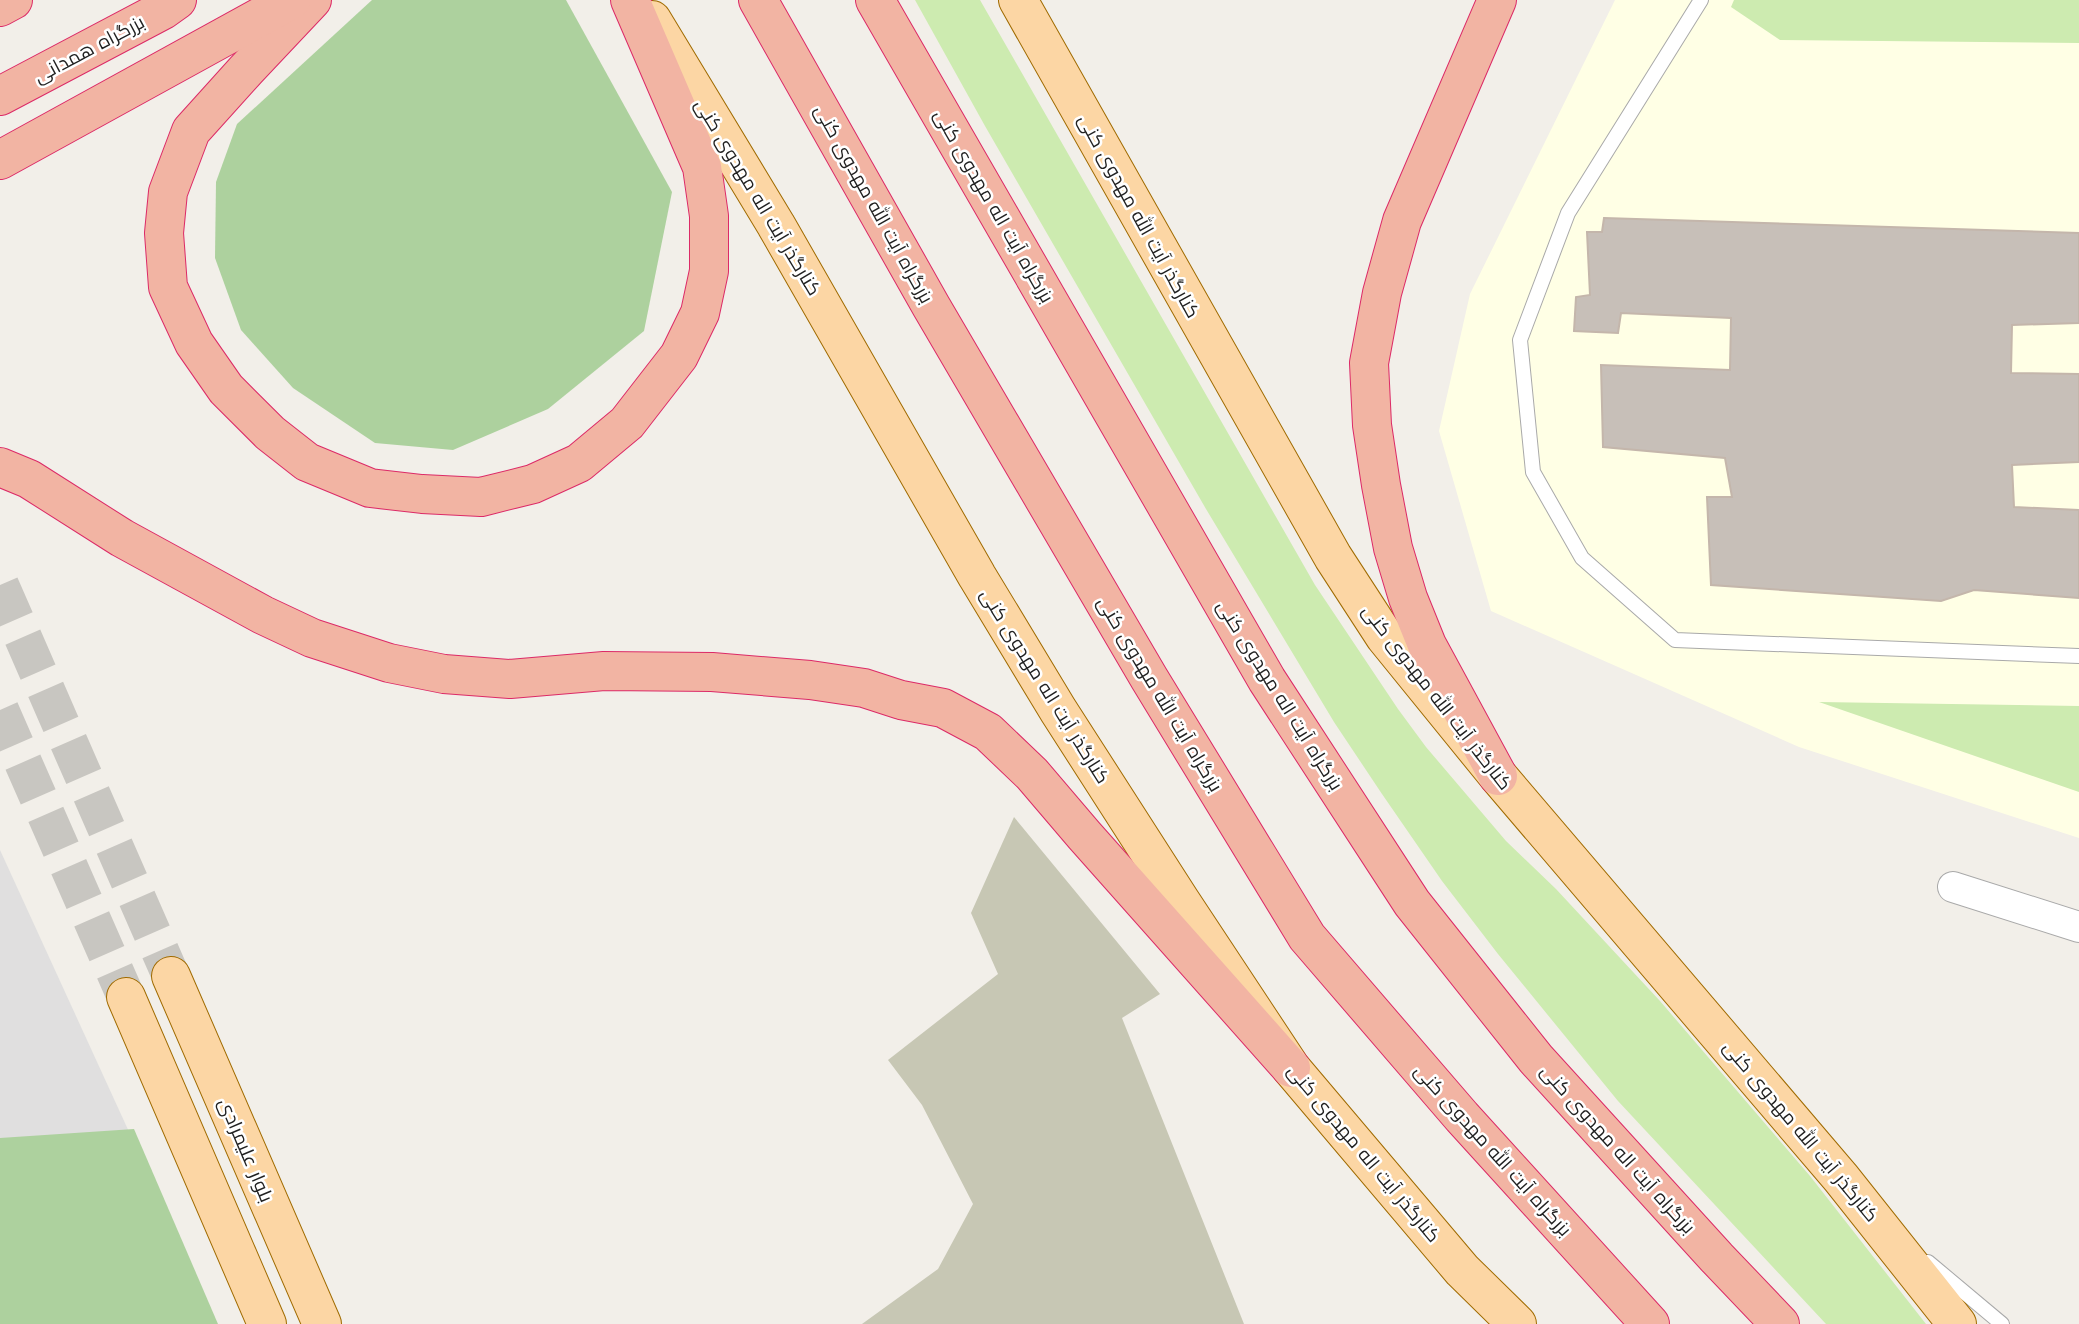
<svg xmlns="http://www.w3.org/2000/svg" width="2079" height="1324" font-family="'Work Sans',Cairo,sans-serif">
<rect width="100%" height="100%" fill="#f2efe9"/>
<polygon fill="#e0dfdf" points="0,850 217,1324 0,1324"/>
<polygon fill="#ffffe5" points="1615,0 2079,0 2079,838 1799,747 1491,611 1439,431 1470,294"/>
<polygon fill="#c7c7b4" points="1014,817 1160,994 1122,1018 1244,1324 862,1324 938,1269 973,1204 922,1105 888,1060 998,974 971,913"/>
<g fill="#cdebb0">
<polygon points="915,0 980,0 1315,585 1398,709 1426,747 1506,841 1556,889 1660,1001 1810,1176 1926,1324 1826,1324 1618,1101 1498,954 1442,881 1382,794 1334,722 1206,509 985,126"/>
<polygon points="1734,0 2079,0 2079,43 1780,40 1731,7"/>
<polygon points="1819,702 2079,706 2079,792"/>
</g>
<g fill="#add19e">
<polygon points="372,0 566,0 672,192 644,331 548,409 453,450 375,443 293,388 241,330 215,258 216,182 237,124"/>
<polygon points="134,1129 218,1324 0,1324 0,1138"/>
</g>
<polygon fill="#c7bfb8" stroke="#c4b6ab" stroke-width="2" points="1604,218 2079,233 2079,323 2012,325 2011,373 2079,374 2079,462 2012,465 2014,507 2079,510 2079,598 1974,590 1941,601 1711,585 1707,497 1732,497 1725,458 1603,447 1601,365 1730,370 1731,318 1621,313 1618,333 1574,331 1576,297 1590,295 1587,232 1602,232"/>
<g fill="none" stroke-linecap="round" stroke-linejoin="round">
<g stroke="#c8c6c1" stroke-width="38" stroke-dasharray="38 19" stroke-linecap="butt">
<polyline points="0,585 171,976"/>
<polyline points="0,710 126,997"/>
</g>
<g stroke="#a9a9a9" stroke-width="16">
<g id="service">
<polyline points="1701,0 1568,213 1520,340 1533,472 1582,558 1675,640 2079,656"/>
<polyline points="1928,1262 2002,1324"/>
</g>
</g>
<g stroke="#a9a9a9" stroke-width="32">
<polyline id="minor" points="1953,887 2079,927"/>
</g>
<g stroke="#a06b00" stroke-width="40">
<g id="primary">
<polyline points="1018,0 1333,557 1385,637 1498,776 1841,1178 1957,1324"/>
<polyline points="652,20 776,225 977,576 1058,710 1180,900 1291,1068 1462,1270 1517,1324"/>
<polyline points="171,976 322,1324"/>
<polyline points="126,997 267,1324"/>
</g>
</g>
<g stroke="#dc2a67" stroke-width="40">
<g id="trunk">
<polyline points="312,0 246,70 191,131 168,192 164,233 168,287 194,343 226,389 270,433 307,462 370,488 422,494 481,497 533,484 579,463 627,423 679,356 700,313 709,271 709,216 702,167 630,0"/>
<polyline points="758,0 931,306 1149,678 1307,937 1462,1117 1650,1324"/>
<polyline points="875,0 1267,680 1412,903 1536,1059 1717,1258 1780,1324"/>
<polyline points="1497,0 1402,221 1382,293 1369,363 1372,425 1381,485 1393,548 1408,598 1427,645 1498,776"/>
<polyline points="0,7 13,0"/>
<polyline points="0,96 163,10 177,0"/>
<polyline points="0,160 291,0"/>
<polyline points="0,467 29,479 122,538 263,615 312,638 389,663 444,674 510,679 604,671 712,672 810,680 864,688 901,700 943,708 988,732 1032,774 1084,835 1291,1068"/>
</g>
</g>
<use href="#service" stroke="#fff" stroke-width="14"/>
<use href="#minor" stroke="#fff" stroke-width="30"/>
<use href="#primary" stroke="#fcd6a4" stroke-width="38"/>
<use href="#trunk" stroke="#f2b4a3" stroke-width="38"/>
</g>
<g text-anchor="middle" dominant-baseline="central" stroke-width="5" stroke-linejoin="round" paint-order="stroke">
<g font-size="19" fill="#222" stroke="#fff">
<text transform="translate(89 49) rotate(-28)">بزرگراه همدانی</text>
<text transform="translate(758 197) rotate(59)">کنارگذر آیت اله مهدوی کنی</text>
<text transform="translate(874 204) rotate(61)">بزرگراه آیت الله مهدوی کنی</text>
<text transform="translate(994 206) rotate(60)">بزرگراه آیت اله مهدوی کنی</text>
<text transform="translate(1139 216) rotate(61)">کنارگذر آیت الله مهدوی کنی</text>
<text transform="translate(1045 686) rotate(58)">کنارگذر آیت اله مهدوی کنی</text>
<text transform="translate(1160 694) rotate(59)">بزرگراه آیت الله مهدوی کنی</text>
<text transform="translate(1280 695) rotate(58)">بزرگراه آیت اله مهدوی کنی</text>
<text transform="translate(1437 697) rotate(52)">کنارگذر آیت الله مهدوی کنی</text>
<text transform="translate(1801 1131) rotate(50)">کنارگذر آیت الله مهدوی کنی</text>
<text transform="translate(1618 1149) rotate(48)">بزرگراه آیت اله مهدوی کنی</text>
<text transform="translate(246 1150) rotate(67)">بلوار علیمرادی</text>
<text transform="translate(1493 1150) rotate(48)">بزرگراه آیت الله مهدوی کنی</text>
<text transform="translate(1364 1153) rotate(50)">کنارگذر آیت اله مهدوی کنی</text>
</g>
</g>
</svg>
